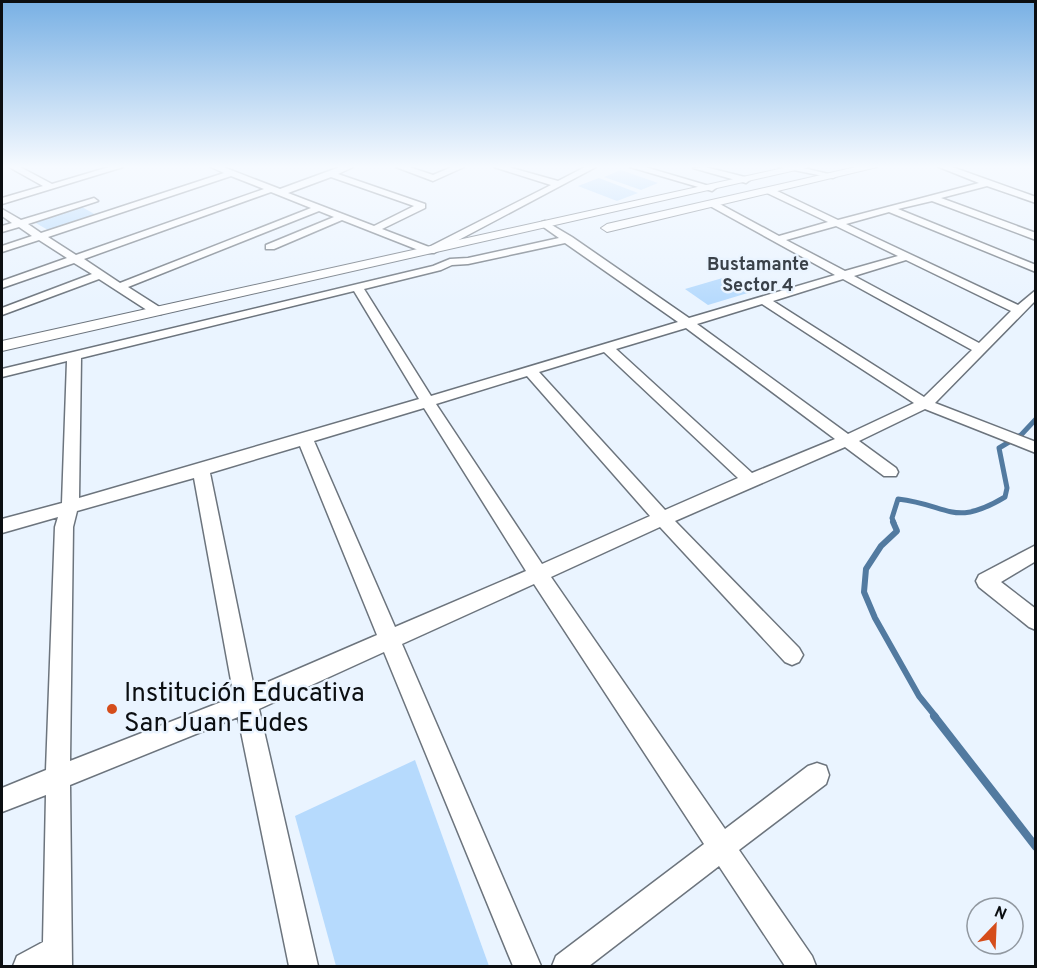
<svg xmlns="http://www.w3.org/2000/svg" width="1037" height="968" font-family="Overpass,sans-serif">
<rect width="100%" height="100%" fill="#eaf4ff"/>
<g fill="#b6dafd">
<polygon points="621,170 658,183 641,190 604,177"/>
<polygon points="599,178 638,193 617,201 578,186"/>
<polygon points="82,207 96,215 48,230 34,222"/>
<polygon points="726,277 751,292 708,305 685,289"/>
<polygon points="415,760 489,966 336,966 295,816"/>
</g>
<g fill="none" stroke-linecap="round" stroke-linejoin="round">
<path stroke="#527aa0" stroke-width="5" d="M894 523 892 518 898 499C950 505 953 528 1005 497L1007 488 999 448 1021 435 1036 419"/>
<polyline stroke="#527aa0" stroke-width="6" points="893,522 897,531 881,546 866,569 864,592 875,618 919,696 936,717"/>
<polyline stroke="#527aa0" stroke-width="8" points="934,716 1036,847"/>
<g stroke="#6c747d" stroke-width="3">
<g id="minor">
<polygon points="9,167 20,167 52,184 109,167 123,167 2,204 2,198 43,186"/>
<path d="M211 167H223L280 189 340 167H353L338 174 425 204V208L382 229 429 247 551 185 494 167H508L558 181 585 167H596L434 253H426L342 220 274 249H266V245L334 217 319 211 128 287 161 308V314H153L99 279 2 315V308L92 274 74 263 2 288V281L67 258 39 240 2 252V246L32 236 19 227 2 232V226L12 223 2 216V209L21 220 94 198 98 201 28 224 41 233 224 173ZM231 176 264 189 76 255 48 237ZM331 177 414 206 374 226 288 193ZM271 192 311 208 120 283 84 259Z"/>
<polygon points="396,167 409,167 433,175 452,167 464,167 433,181"/>
<polygon points="630,167 645,167 716,188 712,191"/>
<polygon points="705,167 749,178 750,180 746,183 693,168"/>
<polygon points="779,167 799,167 837,176 833,178"/>
<path d="M939 167H952L1036 197V203L987 186 941 198 1036 233V240L932 201 898 209 1036 265V272L889 212 846 224 1018 305 1036 290V300L935 403 1036 442V453L925 409 859 441 896 468 898 472 896 476H884L845 447 675 521 799 648 803 655 799 662 792 665 785 662 660 527 551 577 725 829 808 766 817 763 826 766 829 775 826 784 739 850 812 956 816 966H785L719 866 589 966H552L556 956 704 844 534 584 402 644 541 966H513L384 652 259 709 318 966H289L238 717 70 785 72 966H13L17 956 43 942 46 795 2 812V788L46 770 55 527 58 517 2 533V519L62 503 67 361 2 377V369L433 266 450 259 468 258 559 238 542 226V222L545 221 572 237 689 318 835 275 710 206V202H716L779 236 828 222 767 193V189H773L838 220 979 183ZM836 226 898 256 845 271 786 240ZM565 243 678 322 431 396 364 289 441 270 452 265 468 264ZM906 260 1011 311 979 343 854 276ZM843 279 972 350 924 397 773 301ZM354 291 419 399 79 498 81 358ZM762 304 914 403 848 434 697 324ZM686 328 835 439 752 473 616 349ZM604 352 738 478 665 510 539 372ZM527 376 650 516 542 564 436 404ZM424 408 526 571 395 627 314 441ZM300 446 377 635 254 688 210 473ZM194 478 234 697 70 761 73 527 77 511Z"/>
<polygon points="1036,545 1036,561 1001,582 1036,609 1036,630 1029,627 979,587 976,581 979,575"/>
</g>
</g>
<g stroke="#6c747d" stroke-width="2">
<g id="tertiary">
<polygon points="788,167 809,167 2,351 2,341"/>
<polygon points="856,167 877,167 607,232 601,228 607,224"/>
</g>
</g>
<use href="#minor" fill="#fff" fill-rule="evenodd"/>
<use href="#tertiary" fill="#fff" fill-rule="evenodd"/>
</g>
<linearGradient id="sky" x2="0" y2="1"><stop stop-color="#78b0e4"/><stop offset="0.55" stop-color="#f6faff"/><stop offset="1" stop-color="#f6faff" stop-opacity="0"/></linearGradient>
<rect width="1037" height="303" fill="url(#sky)"/>
<circle fill="#d54d1b" stroke="#eaf4ff" stroke-width="2" cx="112" cy="709" r="6"/>
<g text-anchor="middle" dominant-baseline="central" stroke-width="5" stroke-linejoin="round" paint-order="stroke">
<g font-size="18" font-weight="bold" fill="#3a4149" stroke="#eaf4ff">
<text x="758" y="265">Bustamante<tspan x="758" dy="21">Sector 4</tspan></text>
</g>
<g font-size="26" fill="#0b0e11" stroke="#eaf4ff" text-anchor="start">
<text x="124" y="694">Institución Educativa<tspan x="124" dy="30">San Juan Eudes</tspan></text>
</g>
</g>
<rect width="1037" height="968" fill="none" stroke="#0b0e11" stroke-width="6"/>
<g transform="translate(995 926) rotate(23)"><circle r="28" fill="#eaf4ff" stroke="#9198a0" stroke-width="1.5"/>
<path d="M0-4.5L10 22L0 15L-10 22Z" fill="#d54d1b"/>
<text y="-9" font-size="16" font-weight="bold" text-anchor="middle" fill="#0b0e11">N</text>
</g>
</svg>
